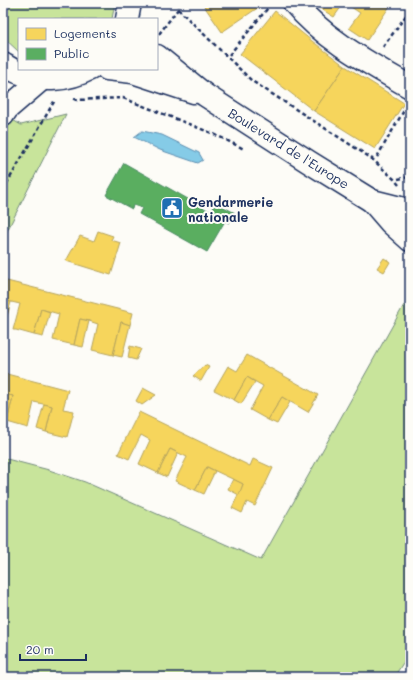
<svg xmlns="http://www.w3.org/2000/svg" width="413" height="680" font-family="Mali,sans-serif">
<rect width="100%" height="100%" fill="#fdfcf7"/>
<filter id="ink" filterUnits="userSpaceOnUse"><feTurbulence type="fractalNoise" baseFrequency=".025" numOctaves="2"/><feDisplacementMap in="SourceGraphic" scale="8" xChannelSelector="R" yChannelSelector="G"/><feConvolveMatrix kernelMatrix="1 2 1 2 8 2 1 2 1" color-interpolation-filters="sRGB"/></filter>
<g filter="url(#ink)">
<g fill="#c8e49b" stroke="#728a7c">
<polygon points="3,3 115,3 112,19 19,19 19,52 3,37"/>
<polygon points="3,114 21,125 66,114 3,239"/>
<polygon points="404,305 410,309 410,652 394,677 3,677 3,458 49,470 85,482 261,560"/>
</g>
<polygon fill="#85cbe7" stroke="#5b8db0" points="142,131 162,135 199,153 203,160 198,163 160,150 134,137"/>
<g fill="#f6d55c" stroke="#b4a35d">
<polygon points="202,3 265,3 222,32"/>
<polygon points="321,3 344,3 334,17 318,7"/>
<polygon points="354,3 386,3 390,6 367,40 349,28 360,13 351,7"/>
<polygon points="275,11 312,41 345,66 314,111 240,54"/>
<polygon points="345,66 404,103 375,149 314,111"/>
<polygon points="98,231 113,236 111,240 121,243 111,275 66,261 80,236 94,241"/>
<polygon points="384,258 390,262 384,272 377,268"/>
<polygon points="3,280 133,313 130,325 121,322 113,355 92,350 98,324 89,321 80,319 74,345 53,340 59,314 41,309 34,335 16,330 13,330 20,304 3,300"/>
<polygon points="3,300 11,302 4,327 3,327"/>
<polygon points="41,309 50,312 43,337 34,335"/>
<polygon points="80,319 89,321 83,347 74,345"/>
<polygon points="121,322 130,325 122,357 113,355"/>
<polygon points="130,346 141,349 136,360 128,358"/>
<polygon points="247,355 318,395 308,412 282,397 268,420 252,411 250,410 263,386 247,377 234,400 214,390 228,366 237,371"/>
<polygon points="205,365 209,367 201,381 193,376"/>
<polygon points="3,373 68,390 63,409 74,411 67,437 46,432 52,406 34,402 28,428 7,422 13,396 3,394"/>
<polygon points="247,377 255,382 241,404 234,400"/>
<polygon points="143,388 156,395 142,405 136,401"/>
<polygon points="4,394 13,396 7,422 3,421 3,399"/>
<polygon points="282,397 290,402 277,424 268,420"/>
<polygon points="44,404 52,406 46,432 37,429"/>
<polygon points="139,412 250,466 253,459 273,468 255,506 247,502 242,513 232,508 243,484 207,467 195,490 175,481 187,457 170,449 158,473 139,464 150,440 141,435 129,459 118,454"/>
<polygon points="170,449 178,453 167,477 158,473"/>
<polygon points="207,467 215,471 204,494 195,490"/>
<polygon points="233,479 243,484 239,495 228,489"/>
</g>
<polygon fill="#5aae61" stroke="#478860" points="124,163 211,212 216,203 235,213 229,223 225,221 207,252 139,214 142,208 133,205 132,209 106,195"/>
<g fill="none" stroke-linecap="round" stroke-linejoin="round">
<g stroke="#1b2f5e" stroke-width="25">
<path id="street" d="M294 3C325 40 369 63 410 87"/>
</g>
<g stroke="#1b2f5e" stroke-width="25">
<g id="secondary">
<polyline points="127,19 130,3"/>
<polyline points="157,56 205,95 309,162 372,201 400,208 410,214"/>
<path d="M3 64C8 67 14 71 20 73 42 83 69 80 90 69"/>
<polyline points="107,69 133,72 194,92"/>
<polyline points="3,115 7,109 42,79"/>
<polyline points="372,201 391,223 410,240"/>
</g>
</g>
<g stroke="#1b2f5e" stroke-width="2.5" stroke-dasharray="4 3" stroke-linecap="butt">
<polyline points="178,9 252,81 371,158 394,179 399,185"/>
<polyline points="159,34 178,9 179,3"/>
<polyline points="383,47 410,10"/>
<polyline points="229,55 272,3"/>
<polyline points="74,99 77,100 123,98 214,134 244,149"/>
<polyline points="377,157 406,107"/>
<polyline points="398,179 410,177"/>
<polyline points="3,190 55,100"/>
</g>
<use href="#street" stroke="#fdfcf7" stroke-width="22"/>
<use href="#secondary" stroke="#fdfcf7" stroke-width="22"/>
</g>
</g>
<defs>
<g id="civic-square" transform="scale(1.15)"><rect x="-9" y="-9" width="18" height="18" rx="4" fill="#1f6fb2" stroke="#fdfcf7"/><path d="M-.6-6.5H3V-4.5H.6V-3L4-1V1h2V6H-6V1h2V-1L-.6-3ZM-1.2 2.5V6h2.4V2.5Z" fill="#fff"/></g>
</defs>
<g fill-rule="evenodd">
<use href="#civic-square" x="172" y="208"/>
</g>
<g text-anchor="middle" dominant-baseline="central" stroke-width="4" stroke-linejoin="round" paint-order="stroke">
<g font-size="13" fill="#1b2f5e" stroke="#fdfcf7">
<text transform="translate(289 148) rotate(32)">Boulevard de l'Europe</text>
</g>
<g font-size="13" font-weight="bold" fill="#1b2f5e" stroke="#fdfcf7" text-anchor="start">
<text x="188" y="201">Gendarmerie<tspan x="188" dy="15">nationale</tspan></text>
</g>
</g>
<rect width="413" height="680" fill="none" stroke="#fdfcf7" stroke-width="16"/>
<rect x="8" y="8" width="397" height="664" fill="none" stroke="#1b2f5e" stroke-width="1.5" filter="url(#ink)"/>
<rect x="18" y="18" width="140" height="52" fill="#fdfcf7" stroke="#a3aaba"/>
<rect x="26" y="28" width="20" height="12" fill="#f6d55c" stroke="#a3aaba"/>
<text x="54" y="38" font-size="12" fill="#1b2f5e">Logements</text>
<rect x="26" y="48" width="20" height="12" fill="#5aae61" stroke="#a3aaba"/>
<text x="54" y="58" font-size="12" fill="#1b2f5e">Public</text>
<path d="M20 654v6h66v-6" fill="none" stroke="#1b2f5e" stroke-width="2"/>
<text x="26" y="654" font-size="12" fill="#1b2f5e" stroke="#fdfcf7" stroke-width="3" paint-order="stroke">20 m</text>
</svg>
